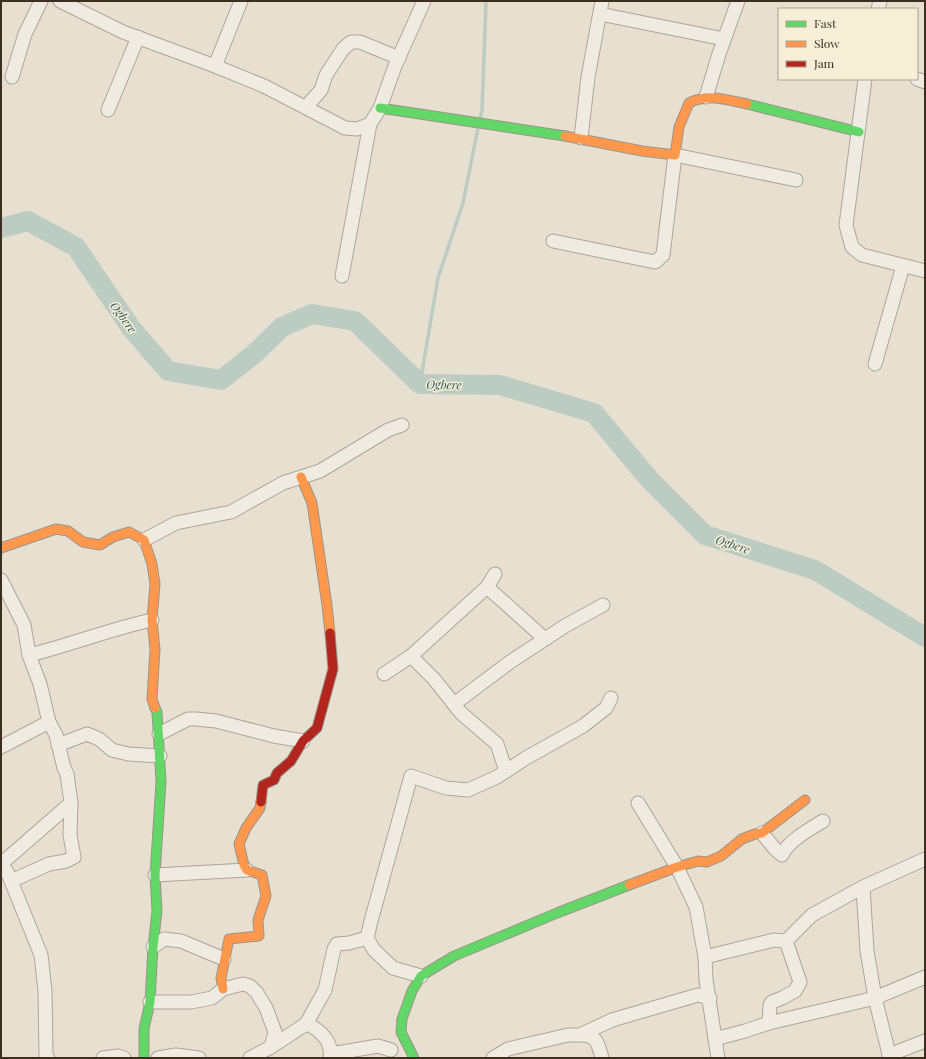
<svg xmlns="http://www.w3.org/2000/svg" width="926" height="1059" font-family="'Playfair Display',serif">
<rect width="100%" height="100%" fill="#e7e0d1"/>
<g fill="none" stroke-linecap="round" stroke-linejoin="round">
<g stroke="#bcccc2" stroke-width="3.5">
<polyline points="480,118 482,111 486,1"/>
<polyline points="420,384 438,278 463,203 478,128"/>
</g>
<polyline stroke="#bcccc2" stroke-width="20" points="1,228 28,221 76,247 131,328 168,371 221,380 254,354 282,327 312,314 355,321 420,384 500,385 594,413 649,479 705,535 815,570 925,637"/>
<g stroke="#ada599" stroke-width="15">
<g id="street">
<polyline points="60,1 123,32 215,66 264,86 345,128 357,129 370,124 380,108 395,66 424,1"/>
<polyline points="878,9 880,1"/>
<polyline points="600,14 724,39"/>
<polyline points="215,66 241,1"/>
<polyline points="12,77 25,34 41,1"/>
<polyline points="865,79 846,225 852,247 862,255 925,271"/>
<polyline points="917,79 925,82"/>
<polyline points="706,97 719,54 738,1"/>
<polyline points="306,107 321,90 326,75 343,49 351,42 360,42 399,58"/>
<polyline points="108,110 138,37"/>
<polyline points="581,138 588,77 602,1"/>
<polyline points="553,241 655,262 663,255 675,155 796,180"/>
<polyline points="342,276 370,124"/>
<polyline points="875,364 903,266"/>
<polyline points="144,540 176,523 231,512 283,483 320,471 388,430 402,425"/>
<polyline points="1,580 24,625 29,655 40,684 49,722 56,735 64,768 67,774 71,803 70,835 74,857 66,861 49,864 11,881"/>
<polyline points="487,587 545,639"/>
<path d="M29 655C71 645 110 629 152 620"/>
<polyline points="411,656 434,679 461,713 497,744 506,771"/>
<polyline points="384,674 411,656 487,587 495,574"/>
<polyline points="454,704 510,662 565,626 603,605"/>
<polyline points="159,734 188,719 196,719 216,721 274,736 303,741"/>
<polyline points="58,745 87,734 99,739 112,750 128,754 160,756"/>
<polyline points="1,747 49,722"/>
<polyline points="638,803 677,867 696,907 705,957 706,980 718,1058"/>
<path d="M762 833 775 849 782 855C788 841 810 829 823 821"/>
<polyline points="1,861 9,876 41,955 45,991 46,1057 48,1058"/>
<polyline points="2,863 71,803"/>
<polyline points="155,875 247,870"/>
<polyline points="863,887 867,951 875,998 890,1058"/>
<polyline points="786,941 812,915 863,887 925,859"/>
<polyline points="153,947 164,939 181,941 224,959"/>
<polyline points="705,957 774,940 786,941"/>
<polyline points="421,976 393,968 374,950 367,938 371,921 411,776 446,788 468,790 497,777 526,758 583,726 606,708 611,698"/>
<polyline points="150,1002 191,1002 212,998 223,989 243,984 250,986 257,993 266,1008 275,1032 271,1047"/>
<polyline points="769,1023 770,1005 772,1002 782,998 795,991 800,982 786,941"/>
<path d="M306 1024C320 1029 333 1042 330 1058"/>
<path d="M580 1035C597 1034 598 1044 602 1058"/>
<polyline points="715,1039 745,1031 769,1023 875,998 925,977"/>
<polyline points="331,1054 378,1046 391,1050"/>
<polyline points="889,1055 925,1041"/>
<polyline points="103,1058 118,1056 124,1058"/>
<polyline points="158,1058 176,1055 199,1058"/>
<polyline points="250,1058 271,1047 306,1024 325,990 334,949 337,944 349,943 367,938"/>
<polyline points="493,1058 508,1049 568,1035 580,1035 612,1020 698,995 710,998"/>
</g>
</g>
<g stroke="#9c958a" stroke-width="11">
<g id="fast">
<polyline points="747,104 859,132"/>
<polyline points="380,108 565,136"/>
<polyline points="144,1058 144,1029 150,1002 153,947 157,911 155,875 161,782 157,712 155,708"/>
<polyline points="414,1058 401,1032 402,1019 412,991 421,976 454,956 557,913 629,885"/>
</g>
</g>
<g stroke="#9c958a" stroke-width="11">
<g id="slow">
<path d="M565 136 642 151 675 155 679 127 689 103C709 93 727 100 747 104"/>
<polyline points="301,477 312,503 327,605 330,633"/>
<polyline points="1,548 56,529 68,531 83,542 100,545 113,537 129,532 144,540 152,564 155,584 152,620 155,649 152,699 155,708"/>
<polyline points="629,885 677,867 698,861 707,862 721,856 742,839 755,834 762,833 805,800"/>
<polyline points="223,989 221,978 229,939 259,936 258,920 266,896 262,875 247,870 244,865 239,844 246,828 260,808 261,802"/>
</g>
</g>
<g stroke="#9c958a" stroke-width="11">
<polyline id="jam" points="261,802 263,785 274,780 277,773 291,761 303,741 317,728 333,669 330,633"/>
</g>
<use href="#street" stroke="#efebe3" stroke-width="13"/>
<use href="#fast" stroke="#63d668" stroke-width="9"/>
<use href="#slow" stroke="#ff974d" stroke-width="9"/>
<use href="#jam" stroke="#b3261e" stroke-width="9"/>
</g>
<g text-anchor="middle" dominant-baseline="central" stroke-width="3" stroke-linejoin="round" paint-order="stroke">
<g font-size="12" font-style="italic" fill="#2f5d5a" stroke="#f7eed8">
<text transform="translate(124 317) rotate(54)">Ogbere</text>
<text transform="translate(444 384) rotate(1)">Ogbere</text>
<text transform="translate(733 544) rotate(18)">Ogbere</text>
</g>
</g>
<rect width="926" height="1059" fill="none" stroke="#3d2e20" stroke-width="4"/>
<rect x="778" y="8" width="140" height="72" fill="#f7eed8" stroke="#ada18e"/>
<rect x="786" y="21" width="20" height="6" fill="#63d668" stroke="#ada18e"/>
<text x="814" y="28" font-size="12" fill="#3d2e20">Fast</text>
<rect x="786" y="41" width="20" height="6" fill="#ff974d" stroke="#ada18e"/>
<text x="814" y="48" font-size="12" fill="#3d2e20">Slow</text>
<rect x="786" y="61" width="20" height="6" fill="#b3261e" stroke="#ada18e"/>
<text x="814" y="68" font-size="12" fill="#3d2e20">Jam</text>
</svg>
